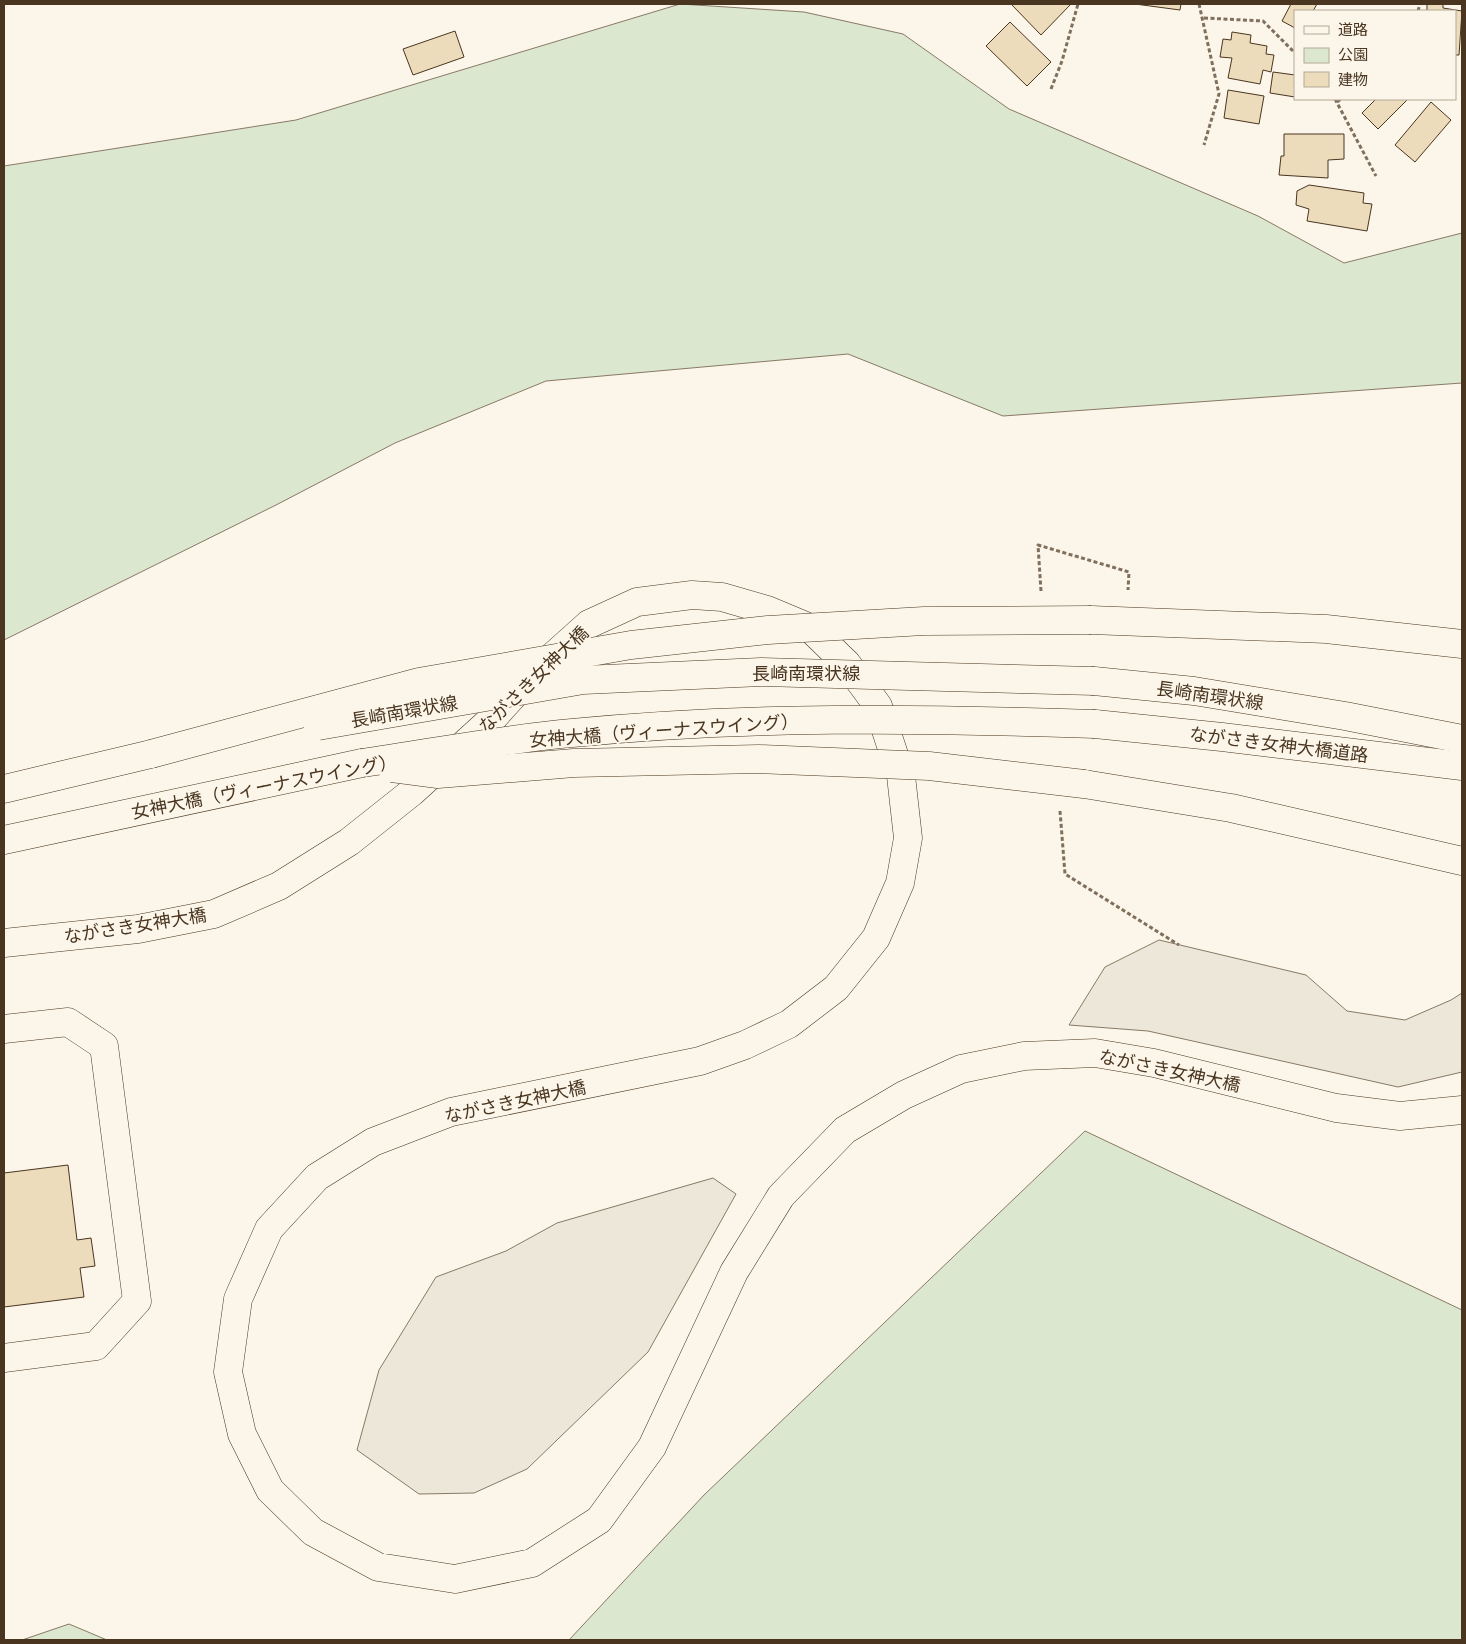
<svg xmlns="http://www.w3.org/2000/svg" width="1466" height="1644" font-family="Commissioner,'Noto Sans JP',sans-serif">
<rect width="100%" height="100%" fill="#fbf6e9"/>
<g fill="#dce7d0" stroke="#887966">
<polygon points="680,4 804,12 903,34 1009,109 1258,216 1344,263 1462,233 1462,383 1003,416 848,354 546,381 395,443 276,505 4,640 4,166 296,120"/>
<polygon points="1085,1131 1462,1310 1462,1640 569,1640 704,1495"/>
<polygon points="69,1624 107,1640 22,1640"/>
</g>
<g fill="#ede7d9" stroke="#887966">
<polygon points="1159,940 1306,975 1347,1011 1405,1020 1451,1000 1462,993 1462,1072 1398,1087 1148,1031 1069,1025 1105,967"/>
<polygon points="713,1178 736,1194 648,1352 527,1469 474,1493 419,1494 357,1450 379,1370 436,1277 506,1251 557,1223"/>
</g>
<g fill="#ecdcbc" stroke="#4a3520">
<polygon points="1011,4 1071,4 1041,35"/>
<polygon points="1135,4 1181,4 1180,10"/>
<polygon points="1291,4 1317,4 1313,11 1295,11 1295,28 1282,21"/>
<polygon points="1427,4 1443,4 1443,8 1462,11 1459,55 1455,55 1455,11 1427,11"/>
<polygon points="1010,22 1051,62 1027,86 986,46"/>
<polygon points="455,31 464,57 413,75 403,49"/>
<polygon points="1232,32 1251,35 1250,43 1267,46 1266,54 1274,55 1271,72 1263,70 1260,84 1228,78 1232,58 1220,57 1223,39 1231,40"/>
<polygon points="1273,72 1295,75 1295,97 1270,93"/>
<polygon points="1228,90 1264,96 1259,124 1224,118"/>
<polygon points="1376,99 1408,99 1378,129 1362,113"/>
<polygon points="1431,102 1451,120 1415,162 1395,145"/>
<polygon points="1284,134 1344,134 1344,159 1328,160 1328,178 1279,175 1281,156 1284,156"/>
<polygon points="1309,185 1364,193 1363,203 1372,204 1367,231 1307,221 1309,209 1296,205 1297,191"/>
<polygon points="68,1165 77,1240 91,1238 95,1266 80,1268 84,1297 4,1307 4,1173"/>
</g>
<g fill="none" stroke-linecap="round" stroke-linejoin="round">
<g stroke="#4a3520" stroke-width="29">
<polyline id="minor" points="4,1029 68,1022 104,1046 137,1301 96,1346 4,1358"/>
</g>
<g stroke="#4a3520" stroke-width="29">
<g id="major">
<polyline points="1091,620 1326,629 1462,644"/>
<polyline points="1094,681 1194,691 1345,716 1462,739"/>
<polyline points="1095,724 1222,737 1462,766"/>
<polyline points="1084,784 1231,808 1462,861"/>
<polyline points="4,789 151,754"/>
<polyline points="4,840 362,763"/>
<polyline points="4,943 138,929 214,914 279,886 349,842 412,792 491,720 531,676 589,624 637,602 692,595 722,597 767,610 810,628 847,664 878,706 901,776 908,838 900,883 876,938 836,988 789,1024 745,1045 700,1061 451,1112 373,1142 317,1177 269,1229 238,1299 228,1372 242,1434 270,1490 313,1532 378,1567 455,1579 532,1563 599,1520 652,1447 734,1272 781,1196 845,1130 904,1095 961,1069 1024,1056 1095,1053 1154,1063 1336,1108 1400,1116 1462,1110"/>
</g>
</g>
<g stroke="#7f6f5c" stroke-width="3" stroke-dasharray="4 2.5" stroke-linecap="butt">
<polyline points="1199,4 1219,94 1204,145"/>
<polyline points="1418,11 1420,4"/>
<polyline points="1204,18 1263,21 1295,53"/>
<polyline points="1051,89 1062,61 1078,4"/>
<polyline points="1335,99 1376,176"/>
<polyline points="1337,102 1341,99"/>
<polyline points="1041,591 1038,545 1129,572 1128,590"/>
<polyline points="1060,811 1065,874 1179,945"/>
</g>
<use href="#minor" stroke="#fbf6e9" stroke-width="28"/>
<use href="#major" stroke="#fbf6e9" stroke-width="28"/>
<g stroke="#4a3520" stroke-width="29" stroke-linecap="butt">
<g id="major-bridge">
<polyline points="318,726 583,680 761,672 1094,681"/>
<polyline points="151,754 419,682 631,645 768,630 924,621 1091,620"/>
<path d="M362 763C432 753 502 739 572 733 746 716 920 718 1095 724"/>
<polyline points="392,768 438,774 574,763 759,759 929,766 1084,784"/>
</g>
</g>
<use href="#major-bridge" stroke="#fbf6e9" stroke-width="28"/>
</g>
<g text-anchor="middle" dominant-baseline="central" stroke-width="4" stroke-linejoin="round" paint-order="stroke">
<g font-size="18" fill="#4a3520" stroke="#fbf6e9">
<text x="806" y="673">長崎南環状線</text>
<text transform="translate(533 679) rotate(-44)">ながさき女神大橋</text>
<text transform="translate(1210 695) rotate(8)">長崎南環状線</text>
<text transform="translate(404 711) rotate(-10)">長崎南環状線</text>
<text transform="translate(664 730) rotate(-4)">女神大橋（ヴィーナスウイング）</text>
<text transform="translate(1279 744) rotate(7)">ながさき女神大橋道路</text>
<text transform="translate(264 786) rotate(-11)">女神大橋（ヴィーナスウイング）</text>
<text transform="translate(135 925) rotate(-9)">ながさき女神大橋</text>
<text transform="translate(1170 1070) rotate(12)">ながさき女神大橋</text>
<text transform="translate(515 1101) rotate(-12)">ながさき女神大橋</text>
</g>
</g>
<rect width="1466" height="1644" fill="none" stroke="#4a3520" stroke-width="10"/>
<rect x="1294" y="10" width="162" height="90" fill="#fbf6e9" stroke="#b4a999"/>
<rect x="1304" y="26" width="25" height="8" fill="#fbf6e9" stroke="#b4a999"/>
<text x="1338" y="35" font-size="15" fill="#4a3520">道路</text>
<rect x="1304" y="48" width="25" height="15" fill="#dce7d0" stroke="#b4a999"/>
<text x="1338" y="60" font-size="15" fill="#4a3520">公園</text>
<rect x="1304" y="72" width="25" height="15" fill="#ecdcbc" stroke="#b4a999"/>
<text x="1338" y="85" font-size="15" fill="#4a3520">建物</text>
</svg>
